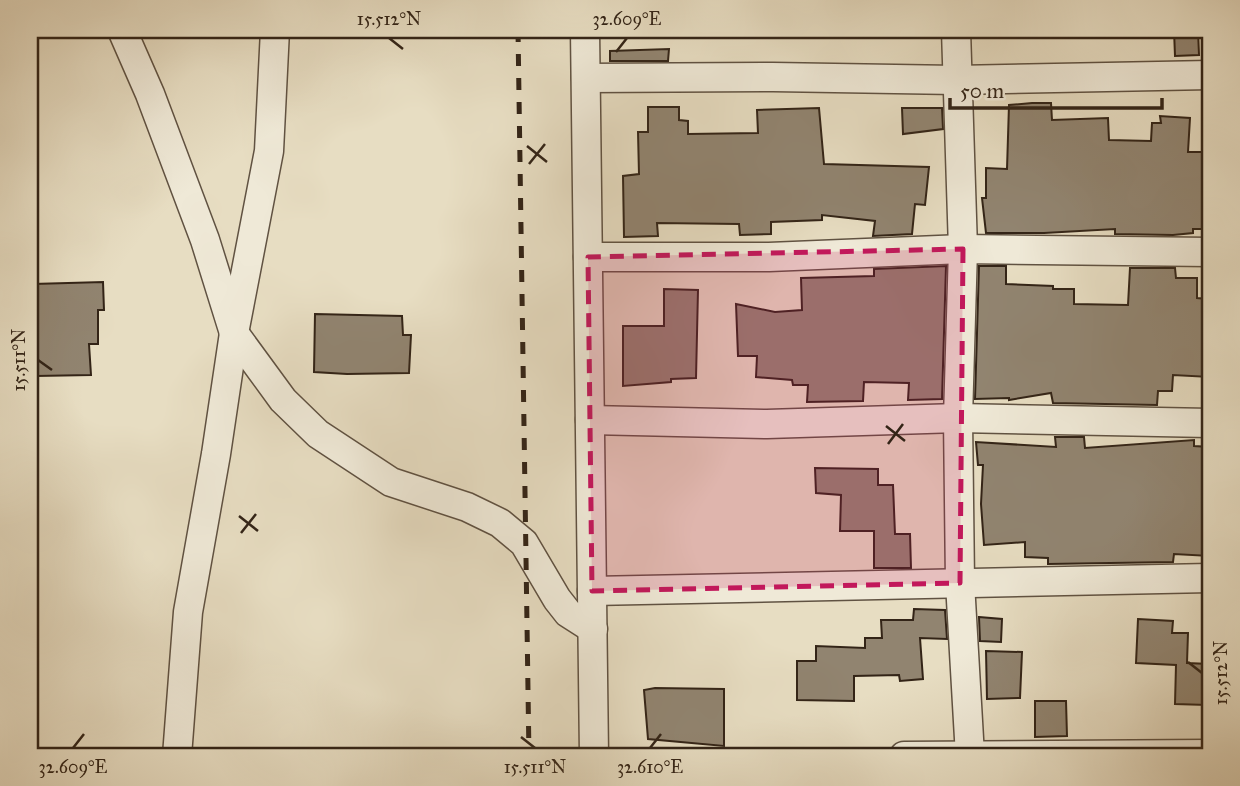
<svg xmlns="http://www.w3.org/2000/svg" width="1240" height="786" font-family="'IM FELL Great Primer',serif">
<rect width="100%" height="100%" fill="#e7ddc2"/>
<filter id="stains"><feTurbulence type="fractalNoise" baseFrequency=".00286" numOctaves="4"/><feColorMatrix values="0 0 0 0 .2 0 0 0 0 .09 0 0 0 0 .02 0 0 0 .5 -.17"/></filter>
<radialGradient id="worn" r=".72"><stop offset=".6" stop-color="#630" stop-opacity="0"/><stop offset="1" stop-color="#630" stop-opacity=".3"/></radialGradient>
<g fill="#918470" stroke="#332417" stroke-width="2">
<polygon points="1174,30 1198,30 1199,55 1175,56"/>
<polygon points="669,49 668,61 610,61 610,51"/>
<polygon points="1032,103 1051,103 1052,120 1108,118 1109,140 1151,141 1152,123 1161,123 1160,116 1190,118 1188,152 1210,152 1210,229 1193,229 1193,233 1173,235 1115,234 1115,229 1044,233 986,233 982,198 986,198 986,168 1007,169 1009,105"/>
<polygon points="648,107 679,107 679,120 688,121 688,134 758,133 757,110 819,108 824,164 929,167 925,205 915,204 912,234 873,236 875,221 822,215 822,220 771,222 771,234 740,235 739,224 657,223 658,236 624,237 623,176 639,174 638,132 648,132"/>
<polygon points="902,108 942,108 943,129 903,134"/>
<polygon points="946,266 942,399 908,400 909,383 864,382 863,401 807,402 808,385 793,385 792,380 756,377 757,356 738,356 736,304 775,312 802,310 801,278 874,276 874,269"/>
<polygon points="979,266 1006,266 1006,284 1053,286 1053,289 1074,289 1074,304 1128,305 1130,268 1175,268 1176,278 1197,278 1197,298 1208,299 1210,377 1173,375 1172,391 1158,391 1157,405 1053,403 1051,393 1009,400 1009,398 975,399"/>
<polygon points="103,282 104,310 98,310 98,344 89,344 91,375 36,376 33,284"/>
<polygon points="664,289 698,290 696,378 671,379 671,382 623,386 623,326 664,326"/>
<polygon points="315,314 402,316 403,335 411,335 409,373 347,374 314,372"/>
<polygon points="1055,437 1084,437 1085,448 1194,440 1194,446 1210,447 1210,556 1174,554 1173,562 1048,564 1048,558 1025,557 1025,542 984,545 981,504 983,465 978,465 976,442 1056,447"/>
<polygon points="815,468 878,469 878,485 893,485 895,534 910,534 911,568 874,568 874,531 840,531 841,495 816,493"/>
<polygon points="914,609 945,610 947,639 920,638 923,679 900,681 899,675 854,676 854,701 797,700 797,661 816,661 816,646 865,648 865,638 882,638 881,620 913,620"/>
<polygon points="979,617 1002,619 1001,642 980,641"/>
<polygon points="1138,619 1173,621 1172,633 1188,633 1187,663 1209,664 1207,705 1175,704 1176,665 1136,663"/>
<polygon points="986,651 1022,652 1020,698 987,699"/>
<polygon points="655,688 724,689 724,746 648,739 644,690"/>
<polygon points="1035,701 1066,701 1067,736 1035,737"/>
</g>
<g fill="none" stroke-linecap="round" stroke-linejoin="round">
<g stroke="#605242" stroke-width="31">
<g id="minor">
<polyline points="122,30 150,94 205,240 234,333 283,400 318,434 391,482 467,507 500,523 524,543 557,599 568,613 593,629"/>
<polyline points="585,30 594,756"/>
<polyline points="956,30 963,249 958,418 960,583 970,756"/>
<polyline points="586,78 773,77 956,80 1210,75"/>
<polyline points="588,257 769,257 963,249 1210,252"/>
<polyline points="590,420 767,424 958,418 1210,423"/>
<polyline points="592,591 1210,578"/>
<polyline points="177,756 188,612 216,454 234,333 269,151 275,30"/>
<polyline points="904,756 1210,754"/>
</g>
</g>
<use href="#minor" stroke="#efe9d7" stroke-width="28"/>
<polyline stroke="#332417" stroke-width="5" stroke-dasharray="12 12" stroke-linecap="butt" points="518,30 529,756"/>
</g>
<path fill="#c2185b" fill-opacity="0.2" stroke="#c2185b" stroke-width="5" stroke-dasharray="14 9" stroke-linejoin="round" d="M963 249 960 583 592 591 588 257Z"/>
<path fill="none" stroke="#332417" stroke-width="2.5" d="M389 38 403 49M616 52 627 38M527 146 547 162M529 164 545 144M38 360 52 370M886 426 905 441M888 444 903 424M239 516 258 531M241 533 256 514M1188 662 1202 673M521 737 535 748M73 748 84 734M650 748 661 734"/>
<rect width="1240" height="786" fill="none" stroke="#e7ddc2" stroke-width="77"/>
<path d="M950 98v10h212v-10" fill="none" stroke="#332417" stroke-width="3.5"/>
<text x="960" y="98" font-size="21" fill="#332417" stroke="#efe9d7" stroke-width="5" paint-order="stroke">50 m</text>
<rect x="38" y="38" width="1164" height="710" fill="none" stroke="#332417" stroke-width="2.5"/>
<g font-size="18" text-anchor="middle" fill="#332417">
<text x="389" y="25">15.512°N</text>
<text x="627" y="25">32.609°E</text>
<text transform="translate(19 360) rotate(-90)" y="6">15.511°N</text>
<text transform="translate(1221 673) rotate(-90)" y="6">15.512°N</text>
<text x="73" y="773">32.609°E</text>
<text x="535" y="773">15.511°N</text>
<text x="650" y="773">32.610°E</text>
</g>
<rect width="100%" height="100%" filter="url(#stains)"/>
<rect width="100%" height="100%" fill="url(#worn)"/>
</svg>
